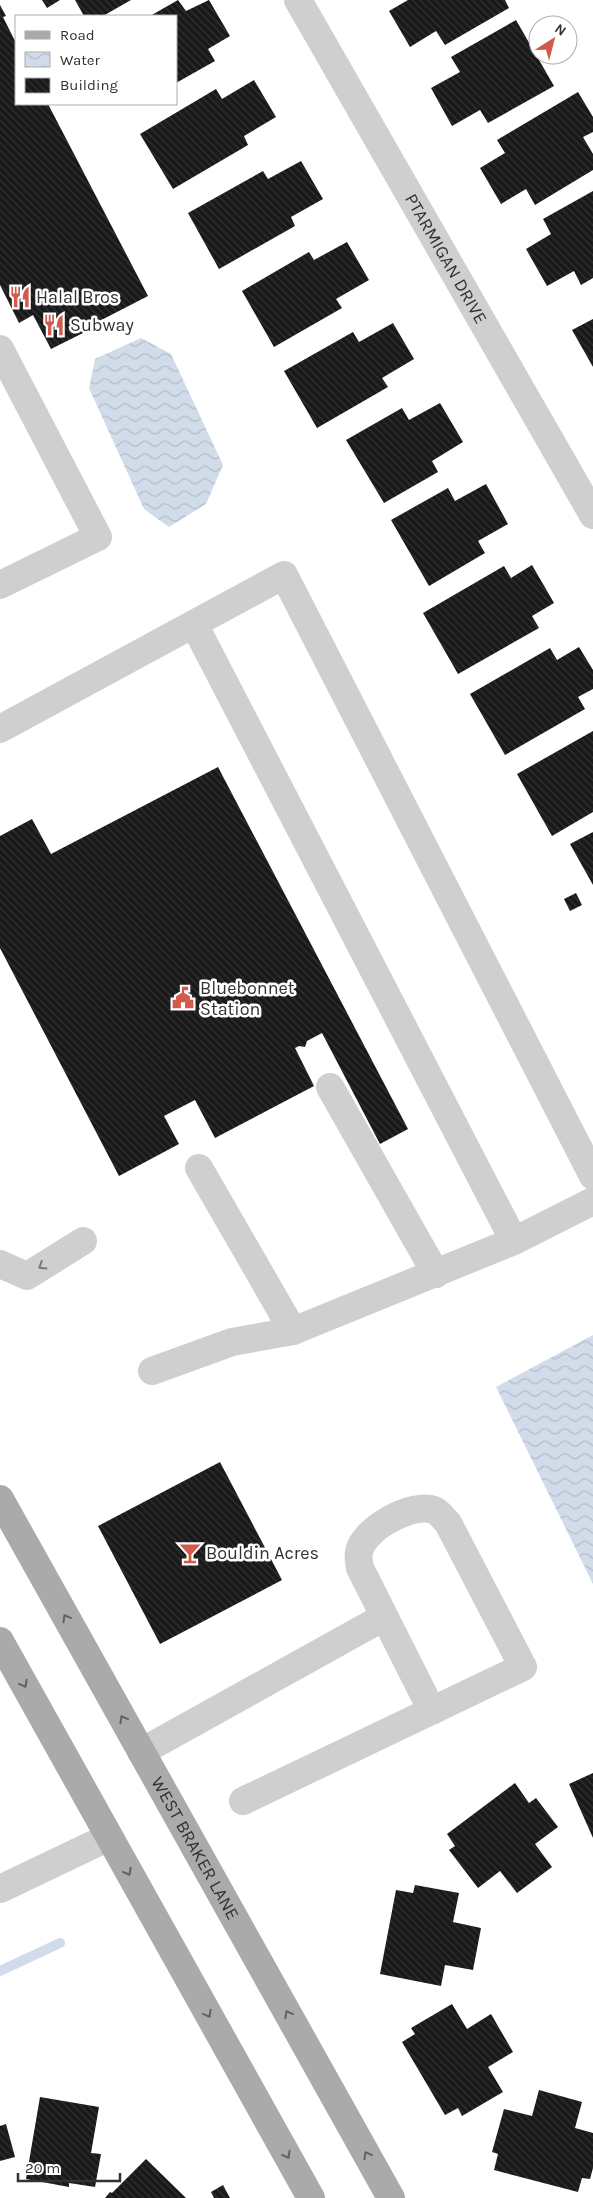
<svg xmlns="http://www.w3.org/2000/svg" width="593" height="2198" font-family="Karla,sans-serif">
<defs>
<pattern id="water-waves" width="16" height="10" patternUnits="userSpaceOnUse" patternTransform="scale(1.25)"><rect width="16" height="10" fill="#d1dcea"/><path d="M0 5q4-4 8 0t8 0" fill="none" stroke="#b4bdc9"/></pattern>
<pattern id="building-back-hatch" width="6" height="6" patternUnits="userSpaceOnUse" patternTransform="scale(1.25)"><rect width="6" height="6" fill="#191919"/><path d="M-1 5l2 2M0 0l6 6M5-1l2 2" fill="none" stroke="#323232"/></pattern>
</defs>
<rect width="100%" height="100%" fill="#fff"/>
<g fill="url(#water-waves)">
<polygon points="141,338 171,354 223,465 206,504 169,527 144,509 89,388 95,359"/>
<polygon points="593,1335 593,1584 496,1387"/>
</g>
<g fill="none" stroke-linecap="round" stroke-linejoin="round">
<polyline stroke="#d1dcea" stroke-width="10" points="0,1971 60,1943"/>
</g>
<g fill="url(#building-back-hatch)">
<polygon points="42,0 60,0 47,8"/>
<polygon points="75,0 131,0 103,16 84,16"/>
<polygon points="178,0 186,11 209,0 230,36 208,49 215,61 176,83 176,16 150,16"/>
<polygon points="408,0 505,0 509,8 445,45 436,31 410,47 389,11"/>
<polygon points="0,5 6,16 3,17 16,43 16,104 48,104 148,296 82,330 83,333 51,349 33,315 19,323 0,285"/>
<polygon points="516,20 554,86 488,123 480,110 452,126 431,88 460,72 451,57"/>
<polygon points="254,80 276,117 244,136 248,145 173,189 140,134 216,89 222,99"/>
<polygon points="578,92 593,117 593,132 583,137 593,154 593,170 535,205 526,189 501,204 480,168 505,153 497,140"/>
<polygon points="301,161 323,199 291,217 295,226 219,269 188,213 263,171 268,179"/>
<polygon points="593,191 593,278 581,285 574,271 547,286 526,249 551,234 543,219"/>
<polygon points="347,242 369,280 336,299 342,308 274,347 242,291 309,252 314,260"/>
<polygon points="593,319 593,367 572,330"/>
<polygon points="393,323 414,359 382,378 388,387 317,428 284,371 353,332 359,342"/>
<polygon points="440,403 463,442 432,461 438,472 384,503 346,440 402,408 409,420"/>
<polygon points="486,484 508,524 478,541 485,553 429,586 391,520 448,488 455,501"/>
<polygon points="532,565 554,603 532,616 539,628 458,674 423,613 504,566 511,578"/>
<polygon points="579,647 593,670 593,689 578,697 585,709 505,755 470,694 550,648 557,660"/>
<polygon points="593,731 593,812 552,836 517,774"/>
<polygon points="218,767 408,1129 380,1144 322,1033 307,1041 305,1047 299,1046 295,1048 314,1086 215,1138 195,1100 164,1116 179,1144 119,1176 0,948 0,836 32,819 51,854"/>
<polygon points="593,832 593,885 570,844"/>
<polygon points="576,893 582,905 570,911 564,899"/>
<polygon points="220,1462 282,1580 160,1644 98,1526"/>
<polygon points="593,1773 593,1838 569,1784"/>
<polygon points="515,1783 529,1803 536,1798 558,1827 535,1844 552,1867 517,1893 500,1871 478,1888 449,1850 455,1846 447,1834"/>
<polygon points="415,1885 459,1893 453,1922 481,1928 473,1970 445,1965 441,1986 380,1974 396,1890 413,1893"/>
<polygon points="452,2004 467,2029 491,2014 513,2052 488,2067 503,2092 462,2116 458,2108 445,2115 402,2042 415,2034 411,2028"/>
<polygon points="539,2090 582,2102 575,2128 593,2133 593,2168 590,2179 582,2178 578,2192 494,2170 498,2154 492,2152 504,2109 532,2116"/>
<polygon points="40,2097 99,2107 91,2153 101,2154 95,2187 69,2183 69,2187 26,2179"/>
<polygon points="6,2124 15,2157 0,2161 0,2126"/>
<polygon points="146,2159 186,2198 105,2198 110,2192 112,2193"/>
<polygon points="223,2185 230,2198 214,2198 211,2192"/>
</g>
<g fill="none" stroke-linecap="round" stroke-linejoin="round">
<g stroke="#cfcfcf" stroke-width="28">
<path id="s1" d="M298 0 593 515"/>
<polyline points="0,349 98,537 0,585"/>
<polyline points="194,624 514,1241"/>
<polyline points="0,729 284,575 593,1176"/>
<polyline points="330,1087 436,1274"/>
<polyline points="199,1168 293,1331"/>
<polyline points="0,1264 27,1276 83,1241"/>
<polyline points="152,1371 232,1342 293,1331 514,1241 593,1201"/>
<polyline points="141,1752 384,1617"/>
<path d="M243 1801 523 1667 448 1523C444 1519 439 1512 434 1510 412 1502 363 1529 359 1552 358 1557 359 1563 360 1568L432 1711"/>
<polyline points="0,1889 109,1837"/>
</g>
<g stroke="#aaa" stroke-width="28">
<path id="s2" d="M0 1499 391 2198"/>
<polyline points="0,1641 311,2198"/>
</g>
</g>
<defs><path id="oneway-chevron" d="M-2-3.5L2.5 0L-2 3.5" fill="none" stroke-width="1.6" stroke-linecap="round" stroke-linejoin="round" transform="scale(1.25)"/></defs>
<use stroke="#797979" href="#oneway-chevron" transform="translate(42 1266) rotate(148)"/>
<g stroke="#626262">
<use href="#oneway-chevron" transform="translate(66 1618) rotate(-119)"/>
<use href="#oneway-chevron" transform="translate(24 1684) rotate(61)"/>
<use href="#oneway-chevron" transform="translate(123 1719) rotate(-119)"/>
<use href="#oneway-chevron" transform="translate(128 1872) rotate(61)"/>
<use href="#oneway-chevron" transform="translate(208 2014) rotate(61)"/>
<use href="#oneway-chevron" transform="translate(288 2014) rotate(-119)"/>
<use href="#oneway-chevron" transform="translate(287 2155) rotate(61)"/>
<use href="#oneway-chevron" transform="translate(367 2155) rotate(-119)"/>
</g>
<defs>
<g id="restaurant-bare" transform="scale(1.725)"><path d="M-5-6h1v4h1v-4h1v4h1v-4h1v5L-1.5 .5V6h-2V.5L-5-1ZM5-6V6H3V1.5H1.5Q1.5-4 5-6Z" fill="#d15a4c" stroke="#fff" stroke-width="2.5" paint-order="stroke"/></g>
<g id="civic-bare" transform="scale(1.725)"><path d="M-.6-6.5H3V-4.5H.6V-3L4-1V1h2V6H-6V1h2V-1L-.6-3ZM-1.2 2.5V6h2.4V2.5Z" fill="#d15a4c" stroke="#fff" stroke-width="2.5" paint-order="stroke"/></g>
<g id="bar-bare" transform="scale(1.725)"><path d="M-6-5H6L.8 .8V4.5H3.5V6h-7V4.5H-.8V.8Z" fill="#d15a4c" stroke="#fff" stroke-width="2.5" paint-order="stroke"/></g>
</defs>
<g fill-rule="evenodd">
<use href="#restaurant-bare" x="20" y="297"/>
<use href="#restaurant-bare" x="54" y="325"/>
<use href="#civic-bare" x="183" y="998"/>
<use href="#bar-bare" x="190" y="1553"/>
</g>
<g text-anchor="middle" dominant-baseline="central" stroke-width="5" stroke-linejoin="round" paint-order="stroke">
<g font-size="18" fill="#323232" stroke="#fff">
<text stroke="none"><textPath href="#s1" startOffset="298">PTARMIGAN DRIVE</textPath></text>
<text stroke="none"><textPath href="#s2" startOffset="400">WEST BRAKER LANE</textPath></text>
</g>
<g font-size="18" fill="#323232" stroke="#fff" text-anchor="start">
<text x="36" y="297">Halal Bros</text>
<text x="70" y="325">Subway</text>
<text x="200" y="988">Bluebonnet<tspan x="200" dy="21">Station</tspan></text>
<text x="206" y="1553">Bouldin Acres</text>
</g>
</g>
<rect x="15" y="15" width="162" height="90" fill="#ffffff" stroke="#adadad"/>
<rect x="25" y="31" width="25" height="8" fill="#aaaaaa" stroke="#adadad"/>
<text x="60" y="40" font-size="15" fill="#323232">Road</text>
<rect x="25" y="52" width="25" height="15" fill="url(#water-waves)" stroke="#adadad"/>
<text x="60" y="65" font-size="15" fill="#323232">Water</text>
<rect x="25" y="78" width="25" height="15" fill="url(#building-back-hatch)" stroke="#adadad"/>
<text x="60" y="90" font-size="15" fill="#323232">Building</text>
<g transform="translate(553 40) rotate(36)"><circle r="24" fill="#ffffff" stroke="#adadad"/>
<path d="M0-4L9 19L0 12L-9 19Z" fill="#d15a4c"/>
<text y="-8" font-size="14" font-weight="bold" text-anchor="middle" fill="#323232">N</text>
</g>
<path d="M18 2173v8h102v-8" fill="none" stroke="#323232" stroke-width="2.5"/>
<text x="25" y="2173" font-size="15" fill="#323232" stroke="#ffffff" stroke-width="4" paint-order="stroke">20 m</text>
</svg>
